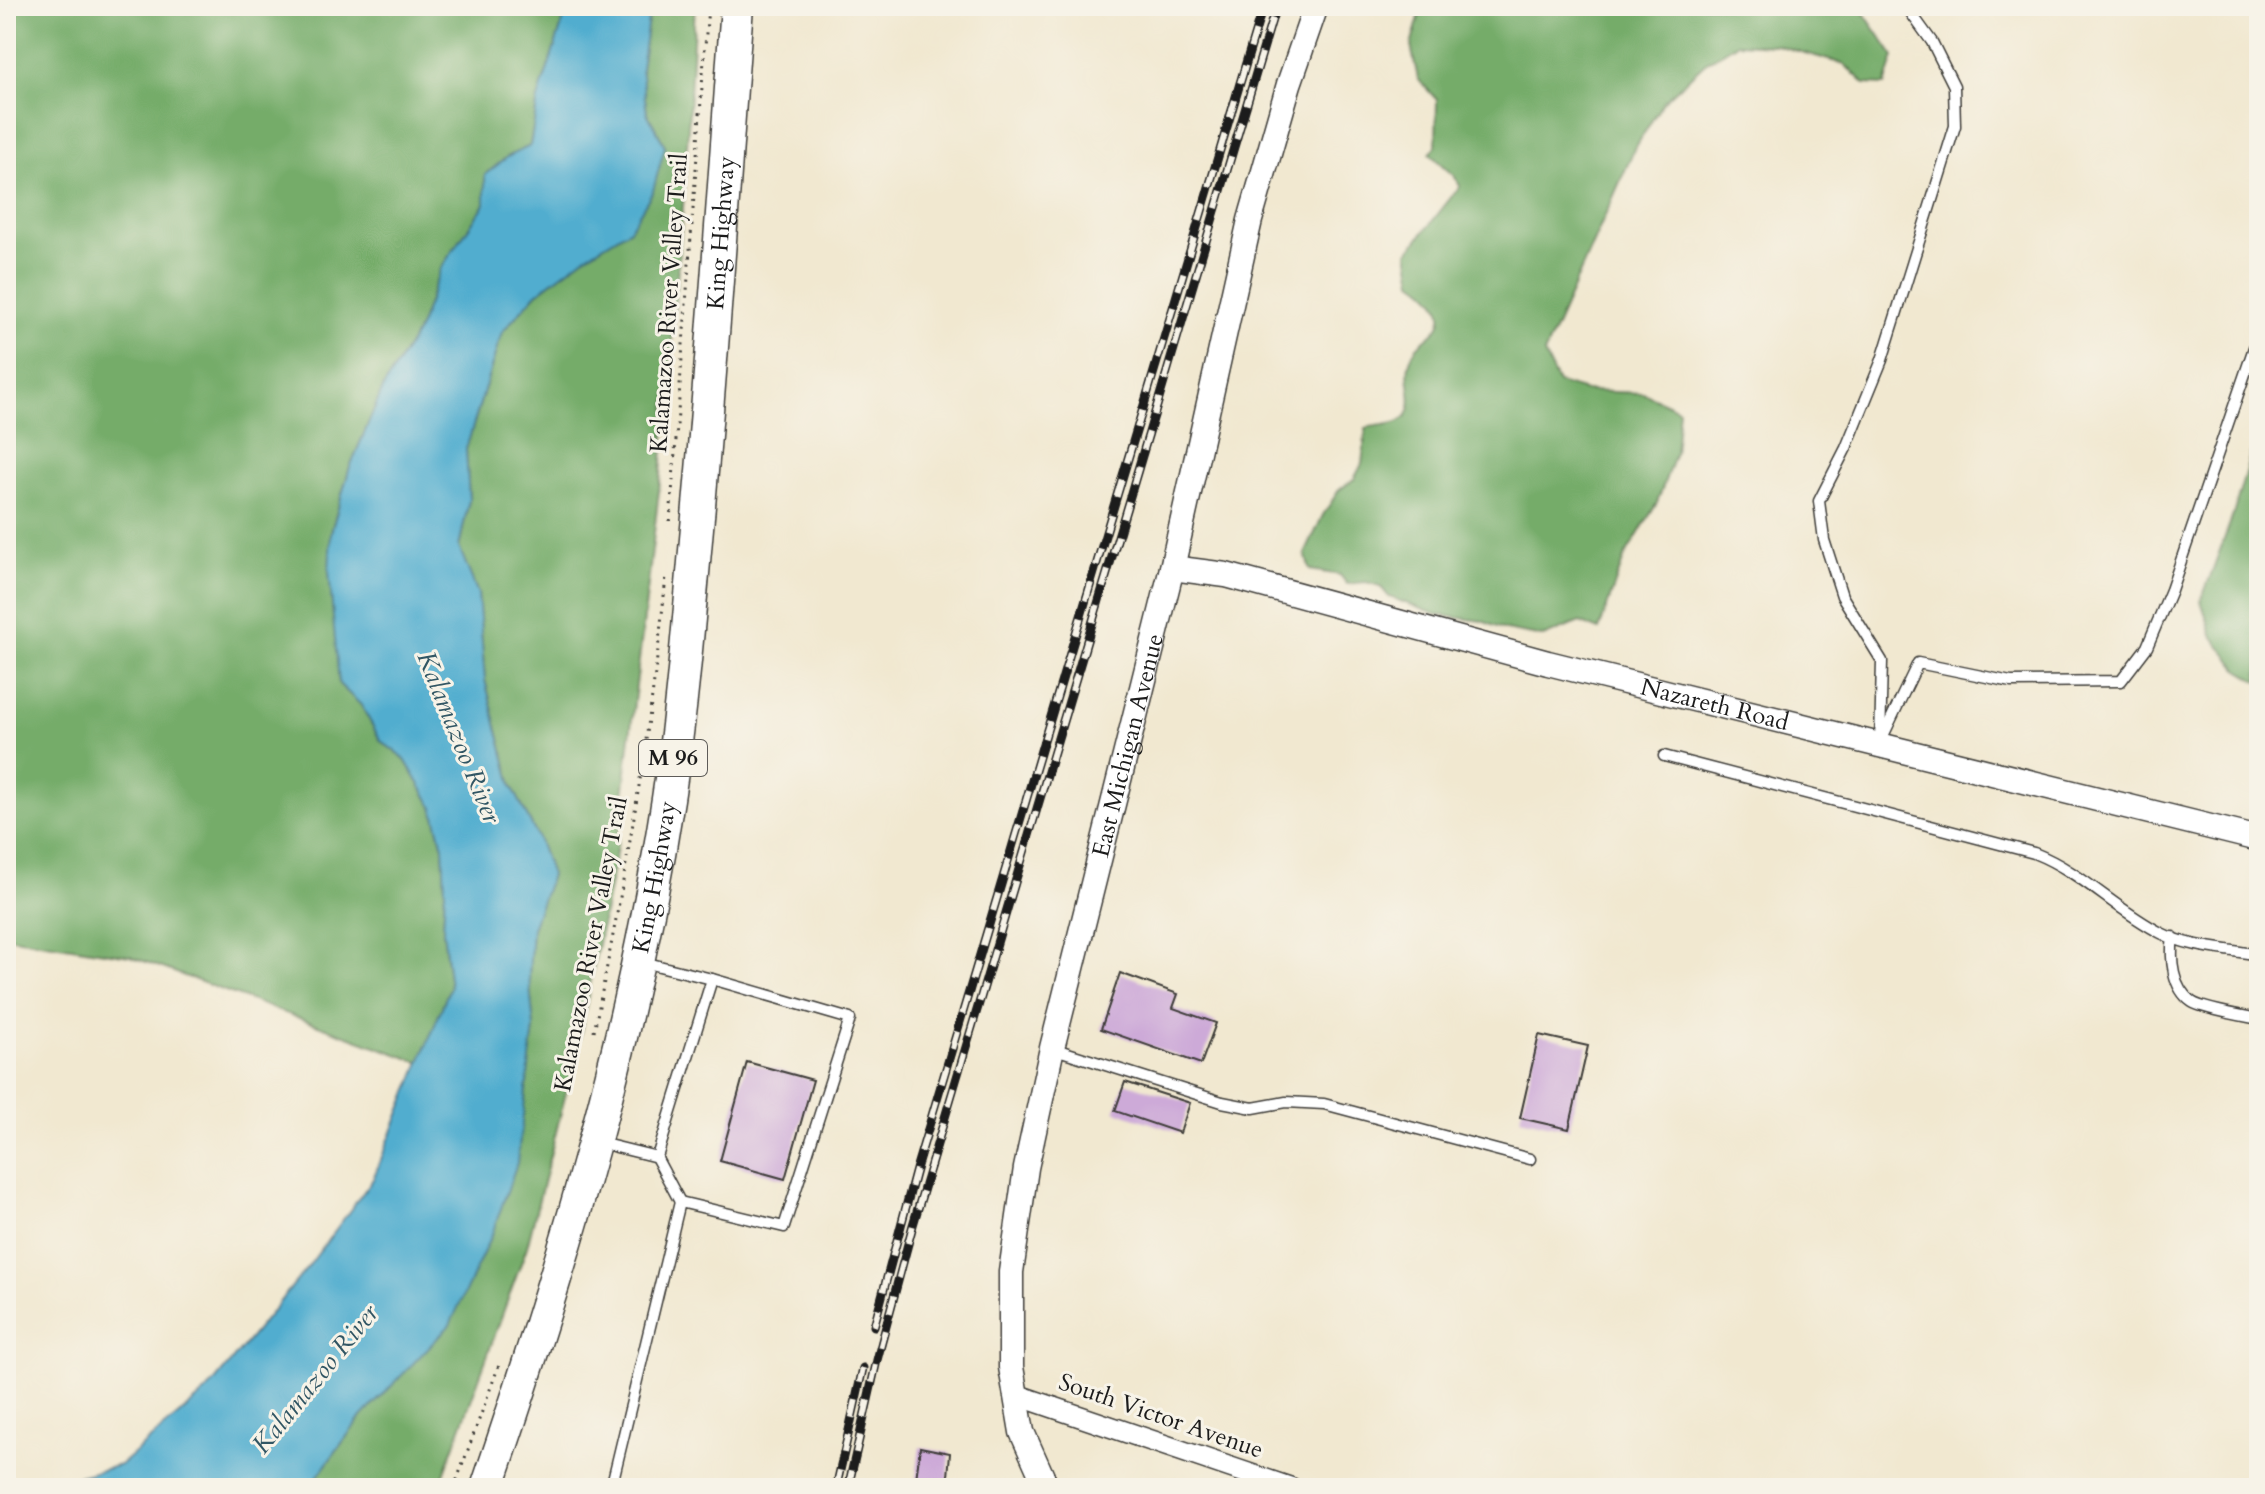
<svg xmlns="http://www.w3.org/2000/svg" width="2265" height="1494" font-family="Cardo,serif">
<rect width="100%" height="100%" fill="#f7f3e8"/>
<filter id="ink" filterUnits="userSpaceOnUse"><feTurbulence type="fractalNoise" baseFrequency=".0125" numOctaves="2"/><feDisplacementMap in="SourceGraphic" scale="16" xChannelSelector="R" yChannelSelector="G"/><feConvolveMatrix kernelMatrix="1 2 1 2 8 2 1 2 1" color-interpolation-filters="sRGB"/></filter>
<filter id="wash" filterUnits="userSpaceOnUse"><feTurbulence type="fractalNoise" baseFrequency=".006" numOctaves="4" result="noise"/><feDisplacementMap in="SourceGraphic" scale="32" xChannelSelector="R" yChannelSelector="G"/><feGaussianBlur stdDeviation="1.8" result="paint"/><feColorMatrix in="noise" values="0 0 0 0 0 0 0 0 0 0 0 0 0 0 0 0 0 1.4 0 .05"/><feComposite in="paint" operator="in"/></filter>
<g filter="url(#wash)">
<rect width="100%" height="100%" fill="#f1e8d0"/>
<g fill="#75ac69" stroke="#486442" stroke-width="2">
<polygon points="6,6 568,6 538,99 530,146 507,157 485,175 485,204 441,268 419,328 384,386 350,467 331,532 339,684 361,705 381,741 404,758 433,807 443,847 445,890 443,930 450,987 421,1063 130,956 6,937"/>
<polygon points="650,6 695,6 685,182 661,474 617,847 579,1041 527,1247 439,1488 309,1488 359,1420 525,1088 534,1028 529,976 532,928 551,875 538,838 512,786 485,680 478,594 459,547 469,500 466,449 502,332 537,293 582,259 630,229 665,146 647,113 641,68"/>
<path d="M1422 6H1859L1894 57 1885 85 1865 84 1844 64 1776 45 1737 43 1704 64 1663 102 1634 150 1544 354 1558 383 1586 391 1643 393 1679 409 1675 453 1657 503 1624 558 1599 630 1580 622 1543 637 1505 630 1482 621 1438 615 1389 597 1380 586 1366 582 1347 584 1340 575 1310 570 1305 554 1323 515 1339 490 1354 479 1362 464 1366 428C1379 424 1399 426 1407 415 1416 400 1405 381 1409 365 1414 344 1422 344 1435 331 1453 311 1428 291 1413 281L1408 252 1460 186 1454 176 1430 154 1436 146 1437 100 1418 79 1411 46Z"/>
<polygon points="2259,425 2259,682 2239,670 2213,637 2201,601 2233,515"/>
</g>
<polygon fill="#51adcf" stroke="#366476" stroke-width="2" points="568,6 650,6 641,68 647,113 665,146 653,191 630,229 582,259 537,293 502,332 466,449 469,500 459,547 478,594 485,680 512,786 538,838 551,875 532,928 529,976 534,1028 517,1163 492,1234 450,1325 359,1420 309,1488 64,1488 79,1476 120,1465 207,1391 308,1267 373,1179 450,987 443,930 445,890 443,847 433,807 404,758 381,741 361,705 339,684 329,572 331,532 350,467 384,386 419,328 441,268 485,204 485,175 507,157 530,146 538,99"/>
<g id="blocks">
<g fill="#cdaad8">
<polygon points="1120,973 1178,994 1173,1008 1216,1023 1201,1064 1101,1029"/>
<polygon points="1539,1035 1588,1046 1569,1129 1520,1118"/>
<polygon points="747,1062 813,1080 785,1179 720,1161"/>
<polygon points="1125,1082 1190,1103 1180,1133 1115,1111"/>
<polygon points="920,1447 950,1453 947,1488 915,1488"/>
</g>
</g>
</g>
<g filter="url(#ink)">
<use href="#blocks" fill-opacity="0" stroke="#3c3b37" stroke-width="2"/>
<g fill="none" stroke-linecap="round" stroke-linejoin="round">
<g stroke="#3c3b37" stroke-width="13">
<g id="service">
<polyline points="1882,738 1918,663 2011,682 2121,681 2147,647 2171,590 2259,333"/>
<polyline points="1880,744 1882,661 1842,596 1824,540 1819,501 1846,448 1882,360 1955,126 1954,86 1932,42 1906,6"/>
<path d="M1664 756 2034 853C2082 872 2116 910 2161 933 2190 948 2228 949 2259 955"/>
<path d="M2173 937C2170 958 2172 988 2192 1002 2202 1009 2244 1016 2259 1019"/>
<polyline points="1052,1048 1222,1102 1253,1108 1286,1102 1324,1104 1530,1159"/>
<polyline points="600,1143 657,1157 712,979 643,962"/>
<polyline points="656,1157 680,1202"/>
<polyline points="611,1488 680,1202 784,1227 850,1019 712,979"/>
<polyline points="1023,1488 1039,1475"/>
</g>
</g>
<g stroke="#3c3b37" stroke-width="23">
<polyline id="minor" points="1014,1394 1291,1488"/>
</g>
<g stroke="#3c3b37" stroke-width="27">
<g id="tertiary">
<path id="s1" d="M1172 568 1226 575 1548 663 2259 839"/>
<path id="s2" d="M1047 1488 1022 1432 1011 1367V1272L1026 1168 1052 1048 1172 568 1250 220 1289 84 1316 6"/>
</g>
</g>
<g stroke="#3c3b37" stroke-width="35">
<g id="primary">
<path id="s3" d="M487 1488C564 1263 632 1034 668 799 682 709 689 618 697 528 713 354 724 180 737 6"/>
</g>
</g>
<g stroke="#3c3b37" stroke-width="3" stroke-dasharray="2 6" stroke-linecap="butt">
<polyline points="670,521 708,6"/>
<path d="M594 1031C625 880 651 730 666 576"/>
<polyline points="454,1488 499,1365"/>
</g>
<use href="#service" stroke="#fff" stroke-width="10"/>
<use href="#minor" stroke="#fff" stroke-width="20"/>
<use href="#tertiary" stroke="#fff" stroke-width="24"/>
<use href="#primary" stroke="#fff" stroke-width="32"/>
<g stroke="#1c1c1c" stroke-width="9">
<g id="rail">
<polyline points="874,1326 917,1166 1263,6"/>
<polyline points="836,1488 863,1368"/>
<polyline points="848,1488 877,1360 913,1225 1276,6"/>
</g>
</g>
<use href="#rail" stroke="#f7f3e8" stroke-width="6" stroke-dasharray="18" stroke-linecap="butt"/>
</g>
</g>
<g text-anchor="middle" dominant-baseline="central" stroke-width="6" stroke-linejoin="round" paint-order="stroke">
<rect fill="#f7f3e8" stroke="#5e5c59" stroke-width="2" x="639" y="740" width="68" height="36" rx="6"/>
<g font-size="22" font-weight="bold" fill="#1c1c1c">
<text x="673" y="758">M 96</text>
</g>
<g font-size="24" fill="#1c1c1c" stroke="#f7f3e8">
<text stroke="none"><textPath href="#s3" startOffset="1282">King Highway</textPath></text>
<text transform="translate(669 303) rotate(-86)">Kalamazoo River Valley Trail</text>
<text stroke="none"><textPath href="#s1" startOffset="560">Nazareth Road</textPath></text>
<text stroke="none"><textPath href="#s2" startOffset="762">East Michigan Avenue</textPath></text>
<text stroke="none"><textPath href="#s3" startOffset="634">King Highway</textPath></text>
<text transform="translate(591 944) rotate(-79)">Kalamazoo River Valley Trail</text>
<text transform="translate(1161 1416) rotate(19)">South Victor Avenue</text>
</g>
<g font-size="26" font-style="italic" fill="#315664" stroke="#f7f3e8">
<text transform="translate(459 737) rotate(68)">Kalamazoo River</text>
<text transform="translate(315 1379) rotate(-51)">Kalamazoo River</text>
</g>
</g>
<rect width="2265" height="1494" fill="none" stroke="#f7f3e8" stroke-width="32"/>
</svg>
